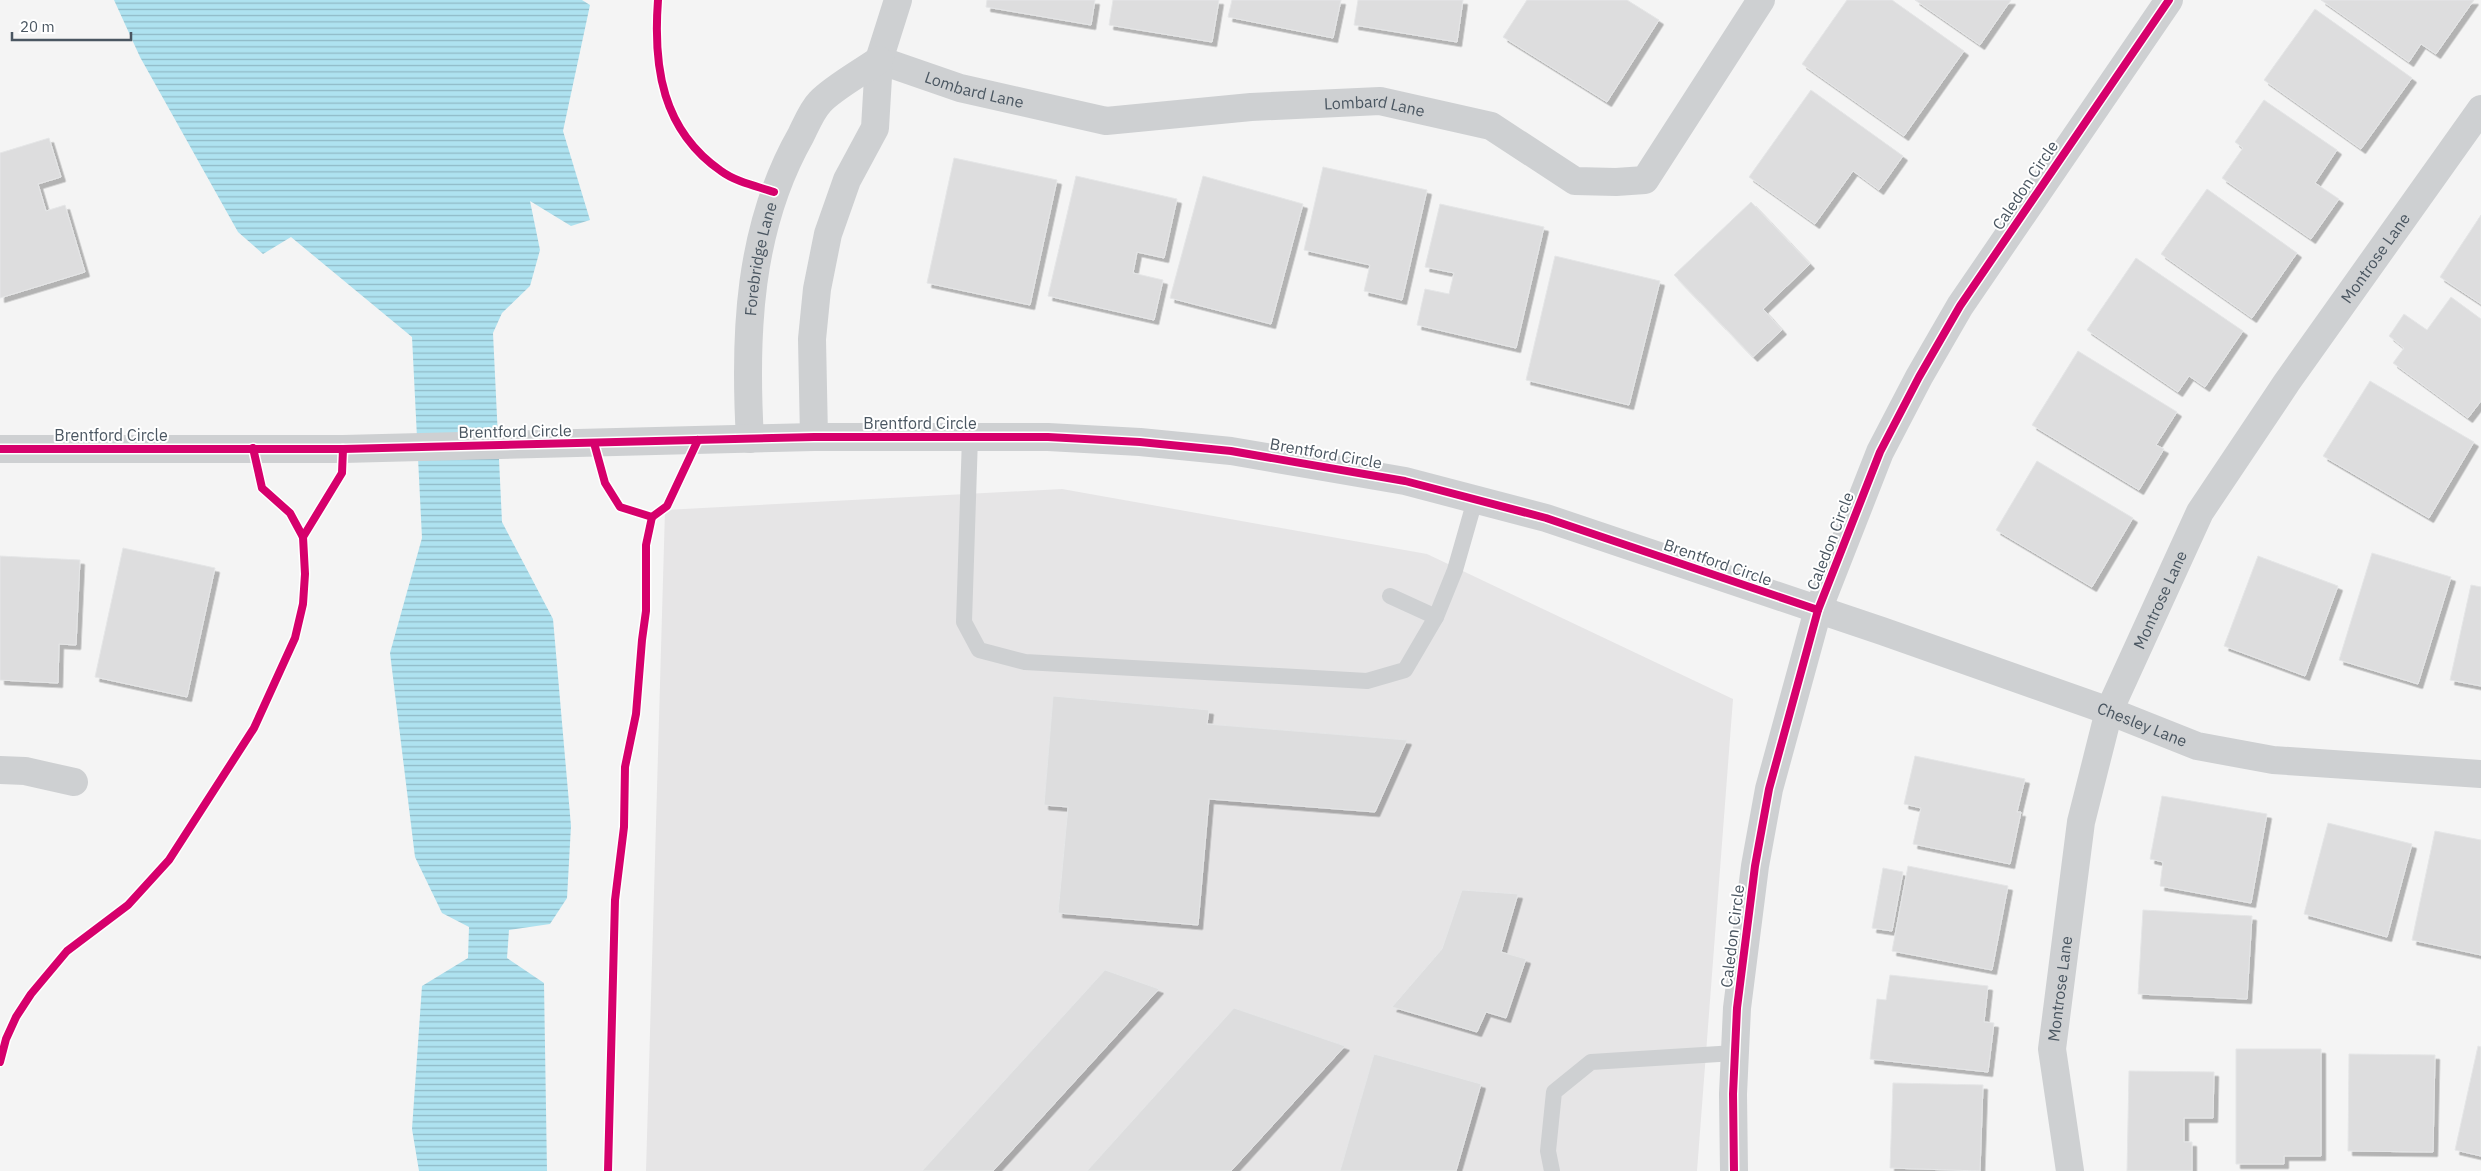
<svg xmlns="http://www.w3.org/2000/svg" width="2481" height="1171" font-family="'IBM Plex Sans',sans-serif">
<defs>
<pattern id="water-rules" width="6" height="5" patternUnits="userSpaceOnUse" patternTransform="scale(1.25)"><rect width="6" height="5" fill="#aee2f0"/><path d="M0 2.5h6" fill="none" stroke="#90bac6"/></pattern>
<filter id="shadow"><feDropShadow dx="4.5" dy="4.5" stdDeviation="0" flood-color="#0004"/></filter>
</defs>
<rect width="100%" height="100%" fill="#f4f4f4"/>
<polygon fill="#e6e5e6" points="1062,489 1427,554 1733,699 1697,1171 646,1171 665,510"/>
<polygon fill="url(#water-rules)" points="114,0 582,0 590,5 563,131 590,220 571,226 530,201 540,250 530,286 502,313 493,333 502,522 553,619 571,826 567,898 550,924 509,930 507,958 544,983 547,1171 419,1171 412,1129 422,986 468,958 469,927 442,913 415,857 390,653 422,538 412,337 291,237 263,254 238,232 140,57"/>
<g fill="#ddddde" stroke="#e5e6e7" filter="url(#shadow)">
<polygon points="987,0 1095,0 1091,25 986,7"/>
<polygon points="1113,0 1219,0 1212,42 1109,25"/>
<polygon points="1232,0 1341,0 1333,38 1228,17"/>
<polygon points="1358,0 1463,0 1457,42 1354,25"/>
<polygon points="1527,0 1627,0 1659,20 1607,102 1503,37"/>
<polygon points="1847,0 1892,0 1964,51 1904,136 1802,64"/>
<polygon points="1915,0 2011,0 1980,45"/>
<polygon points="2321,0 2474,0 2436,54 2421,44 2409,62"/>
<polygon points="2315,9 2412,78 2361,149 2264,80"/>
<polygon points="1811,90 1903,156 1879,190 1853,171 1815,224 1749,177"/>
<polygon points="2264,100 2337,150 2315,183 2339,199 2311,239 2222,178 2243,148 2235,142"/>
<polygon points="49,138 61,177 38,184 46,211 65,205 85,272 0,298 0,153"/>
<polygon points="954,158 1057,180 1030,305 927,283"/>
<polygon points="1323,167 1427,190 1402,300 1364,291 1370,265 1304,250"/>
<polygon points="1076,176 1177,199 1164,258 1137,252 1133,273 1163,280 1154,320 1048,296"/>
<polygon points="1203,176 1303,204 1271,324 1170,298"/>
<polygon points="2207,189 2297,253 2252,318 2161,254"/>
<polygon points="1751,202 1810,264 1763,309 1782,330 1753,357 1674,275"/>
<polygon points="1440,204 1544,227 1516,348 1417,325 1425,289 1449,294 1454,273 1425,267"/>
<polygon points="2481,215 2481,304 2440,277"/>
<polygon points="1555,256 1660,281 1629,405 1526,380"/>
<polygon points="2136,258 2243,331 2205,387 2189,376 2178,392 2087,330"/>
<polygon points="2451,297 2481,319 2481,401 2468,418 2393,363 2404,348 2389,336 2404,314 2427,330"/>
<polygon points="2078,351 2177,412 2156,445 2164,449 2139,490 2032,425"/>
<polygon points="2370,381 2474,442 2429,518 2323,456"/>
<polygon points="2037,461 2133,518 2092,587 1996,530"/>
<polygon points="123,548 215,568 187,697 95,677"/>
<polygon points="2372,553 2451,577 2418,684 2339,660"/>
<polygon points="0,556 80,560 76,645 59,644 58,683 0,680"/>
<polygon points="2258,556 2338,586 2305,676 2224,646"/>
<polygon points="2471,585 2481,587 2481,686 2450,680"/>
<polygon points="1053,696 1209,710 1207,724 1407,740 1375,812 1209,799 1198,925 1058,913 1068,807 1044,805"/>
<polygon points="1915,756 2025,779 2017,812 2021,812 2010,864 1913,844 1921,808 1904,804"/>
<polygon points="2162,796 2267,814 2251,903 2160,886 2163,862 2150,859"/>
<polygon points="2328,823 2412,844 2387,937 2304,914"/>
<polygon points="2435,831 2481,840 2481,955 2412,940"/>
<polygon points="1908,866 2008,886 1992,970 1892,951"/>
<polygon points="1883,868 1903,872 1892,931 1872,928"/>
<polygon points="1462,890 1518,894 1501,952 1526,959 1506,1018 1486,1012 1477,1032 1392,1007 1442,949"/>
<polygon points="2143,910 2252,916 2247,999 2138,994"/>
<polygon points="1105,970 1159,989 993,1171 922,1171"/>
<polygon points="1890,975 1988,986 1984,1022 1994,1023 1988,1072 1870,1059 1877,999 1886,1000"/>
<polygon points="1234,1008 1345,1046 1231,1171 1087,1171"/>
<polygon points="2478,1046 2481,1047 2481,1156 2455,1150"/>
<polygon points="2236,1049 2321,1049 2321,1156 2284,1156 2284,1164 2236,1164"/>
<polygon points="1374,1054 1481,1084 1456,1171 1340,1171"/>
<polygon points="2349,1054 2435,1055 2433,1152 2348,1151"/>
<polygon points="2129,1071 2214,1072 2213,1118 2184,1118 2184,1142 2192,1142 2192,1171 2127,1171"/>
<polygon points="1893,1083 1983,1085 1980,1171 1890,1168"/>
</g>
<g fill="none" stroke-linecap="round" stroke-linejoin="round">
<g stroke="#ced0d2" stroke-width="16">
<polyline points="970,437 964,622 979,650 1025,662 1367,681 1405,670 1436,617 1455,570 1475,500"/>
<polyline points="1390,596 1436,617"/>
<polyline points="1552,1171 1548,1151 1554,1092 1591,1062 1735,1053"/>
</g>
<g stroke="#ced0d2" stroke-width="28">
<path id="s1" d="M879 60 960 88 1106 121 1251 107 1380 101 1491 126 1575 181 1616 182 1645 180 1761 0"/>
<polyline points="814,437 812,339 817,289 828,234 847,180 875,128 879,60 898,0"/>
<path id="s2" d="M750 439C744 335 748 228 801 135 806 125 812 110 820 102 833 88 862 72 879 60"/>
<path id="s3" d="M0 449H343L814 437H1048L1140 442 1231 451 1405 481 1546 518 1882 631 2109 711 2197 746 2273 760 2481 774"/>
<polyline points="0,770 25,771 74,782"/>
<path id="s4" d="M2070 1171 2052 1049 2081 822 2109 711 2200 512 2287 382 2481 109"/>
</g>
<polyline stroke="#ced0d2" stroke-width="28" points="1734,1171 1733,1094 1737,1008 1755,866 1769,789 1818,610 1880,452 1919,377 1960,306 2169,0"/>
<g stroke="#fff" stroke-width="11">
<g id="cycleway">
<path d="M658 0C653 67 662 130 721 171 736 182 756 186 774 192"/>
<polyline points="594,443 605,483 620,507 652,517 646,545 646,611 642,640 636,714 625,767 624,827 615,900 608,1171"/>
<polyline points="0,449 343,449 814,437 1048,437 1140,442 1231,451 1405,481 1546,518 1818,610"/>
<polyline points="652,517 667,506 698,440"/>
<polyline points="303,537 342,473 343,449"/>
<polyline points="0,1062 6,1039 16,1017 31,994 67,951 128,905 169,860 254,728 295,638 303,604 305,574 303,537 290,513 262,488 253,448"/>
<polyline points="1734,1171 1733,1094 1737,1008 1755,866 1769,789 1818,610 1880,452 1919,377 1960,306 2169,0"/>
</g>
</g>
<use href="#cycleway" stroke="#d6006c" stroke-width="8"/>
</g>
<g text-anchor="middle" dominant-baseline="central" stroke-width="4" stroke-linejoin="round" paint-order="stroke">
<g font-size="16" fill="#4a5661" stroke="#fff">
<text stroke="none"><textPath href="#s1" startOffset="100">Lombard Lane</textPath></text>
<text stroke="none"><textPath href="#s1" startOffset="505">Lombard Lane</textPath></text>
<text transform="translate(2025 185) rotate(-56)">Caledon Circle</text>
<text stroke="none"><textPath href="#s2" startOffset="181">Forebridge Lane</textPath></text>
<text stroke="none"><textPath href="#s4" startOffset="994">Montrose Lane</textPath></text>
<text x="920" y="423">Brentford Circle</text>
<text transform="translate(515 431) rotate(-1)">Brentford Circle</text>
<text x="111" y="435">Brentford Circle</text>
<text transform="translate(1326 453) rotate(10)">Brentford Circle</text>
<text transform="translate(1830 541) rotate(-69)">Caledon Circle</text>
<text transform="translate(1718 562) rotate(19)">Brentford Circle</text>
<text stroke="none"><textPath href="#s4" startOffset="589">Montrose Lane</textPath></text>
<text stroke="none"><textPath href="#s3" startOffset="2185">Chesley Lane</textPath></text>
<text transform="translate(1732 936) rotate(-83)">Caledon Circle</text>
<text stroke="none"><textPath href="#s4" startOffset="184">Montrose Lane</textPath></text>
</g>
</g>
<path d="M12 32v8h119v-8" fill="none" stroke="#4a5661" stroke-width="2.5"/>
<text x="20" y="32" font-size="15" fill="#4a5661" stroke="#ffffff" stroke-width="4" paint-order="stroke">20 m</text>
</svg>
